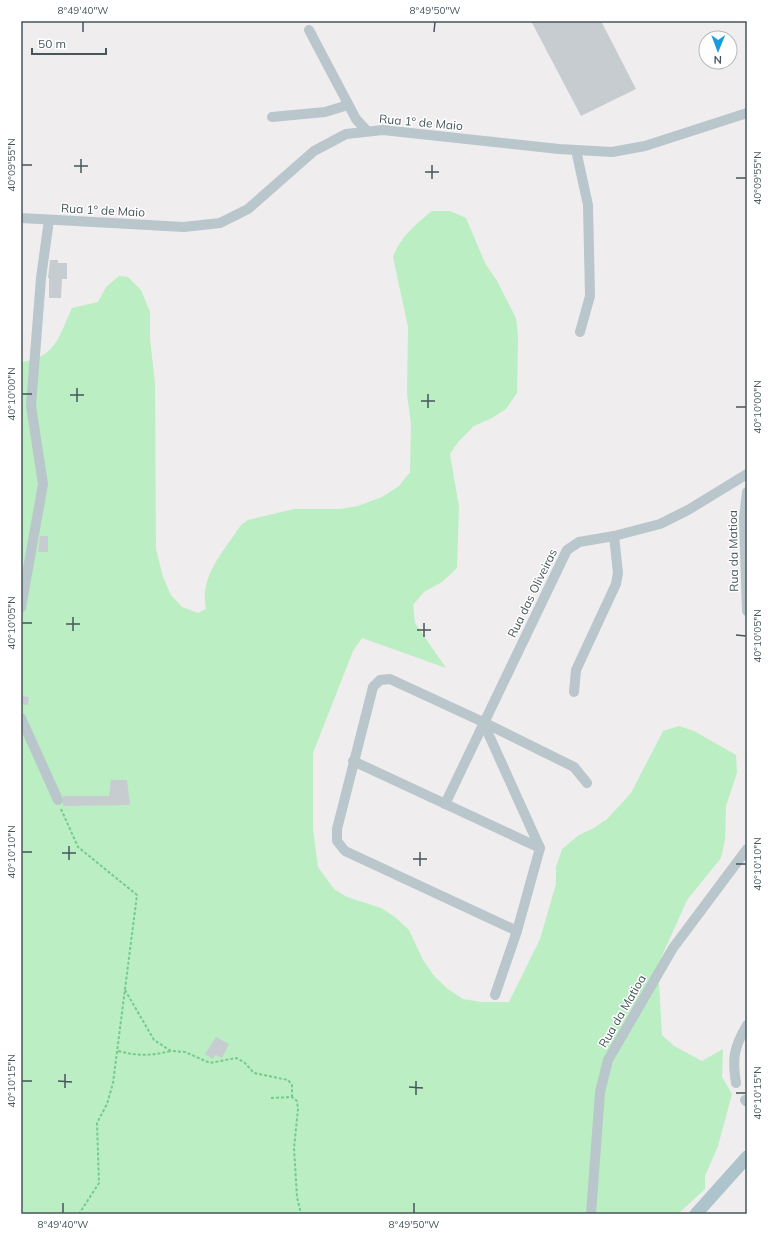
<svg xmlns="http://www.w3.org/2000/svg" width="768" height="1235" font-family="Mulish,sans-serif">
<rect width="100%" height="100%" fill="#f0edee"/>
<path fill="#bbeec3" d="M432 211H450L466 218 485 263 497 281 516 318 518 335 517 393 506 409 492 418 474 426 459 441 450 454 459 507 457 568 442 582 424 592 413 605 415 623 446 668 362 638 353 651 313 753V829L318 867 334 889 347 897 381 908 395 917 409 930 423 960 435 977 448 989 463 999 481 1002H509L540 939 556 884V867L562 849 579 835 594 828 607 819 631 793 663 731 679 726 694 731 736 755 737 773 726 806 725 840 721 858 687 900 658 965 662 1035 674 1046 702 1061 723 1049 722 1077 732 1094 718 1146 705 1176V1189L678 1214H21V362C56 358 59 336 72 308L98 302 106 287 119 276 128 277 141 290 150 312V339L155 383 156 549 163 577 171 595 182 607 198 613 206 609C199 576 224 551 241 525L248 520 294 509H340L358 506 382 497 399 486 410 472 411 424 407 394 408 327 393 257C400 237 416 224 432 211Z"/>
<g fill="#c7ccd0">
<polygon points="531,21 601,21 636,89 581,116"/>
<polygon points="50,260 58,260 58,263 67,263 67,279 62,279 61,298 49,298 49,278 48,278"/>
<polygon points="40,536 48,536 48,552 38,552"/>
<polygon points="21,696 29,697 28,705 21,704"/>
<polygon points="111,780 127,780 130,805 63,806 63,796 109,796"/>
<polygon points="216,1037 229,1044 222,1058 215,1055 213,1059 205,1054"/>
</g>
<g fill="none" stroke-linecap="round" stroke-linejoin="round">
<g stroke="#73cc8c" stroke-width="2" stroke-dasharray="3 2" stroke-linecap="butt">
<polyline points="61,809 78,847 137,895 113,1083 107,1104 97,1123 99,1183 79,1214"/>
<polyline points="125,990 154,1040 171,1051 185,1052 210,1063 236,1058 244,1062 254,1073 288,1080 292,1085 292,1097"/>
<path d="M118 1051C138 1056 150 1056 171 1051"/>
<polyline points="271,1098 292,1097 297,1101 298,1109 294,1148 297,1197 301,1214"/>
</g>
<g stroke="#b9c6cb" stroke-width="10">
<polyline points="309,30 356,119 367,131"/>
<polyline points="272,117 325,112 348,105"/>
<polyline points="576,150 588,205 590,296 580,332"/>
<polyline points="21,218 184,227 220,223 248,209 314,151 346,134 383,130 559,149 612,152 645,146 747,113"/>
<polyline points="747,492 744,518 747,611"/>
<polyline points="21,608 43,484 31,406 41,278 49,220"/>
<polyline points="574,692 576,670 616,584 618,573 614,536"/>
<polyline points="21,718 58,800"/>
<polyline points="483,722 540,848"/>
<polyline points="353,761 540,848 517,931 345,851 337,841 337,829 373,687 380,680 390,679 483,722 574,767 587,783"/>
<polyline points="445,804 567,550 579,542 614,536 660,524 688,510 747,474"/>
<polyline points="495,995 517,931"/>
<path d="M736 1083C732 1058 734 1047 747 1025"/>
<polyline points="745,1100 747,1102"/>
<polyline points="591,1214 600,1092 608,1060 673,948 747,849"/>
</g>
<polyline stroke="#adc4cd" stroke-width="13" points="696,1214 747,1157"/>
</g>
<path fill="none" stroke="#46565b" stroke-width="1.5" d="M83 32V22M434 32 435 22M22 165H32M74 166H88M425 172H439M81 173V159M736 178H746M432 179V165M22 394H32M70 395H84M421 401H435M77 402V388M736 407H746M428 408V394M22 623H32M66 624H80M417 630H431M73 631V617M736 635 746 636M424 637V623M22 852H32M62 853H76M413 859H427M69 860V846M736 864H746M420 866V852M22 1081H32M58 1081 72 1082M409 1087 423 1088M65 1088V1074M736 1093H746M416 1095V1081M63 1213V1203M414 1213V1203"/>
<g text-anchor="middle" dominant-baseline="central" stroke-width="3" stroke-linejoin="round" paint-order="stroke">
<g font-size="12" fill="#46565b" stroke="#fff">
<text transform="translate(421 122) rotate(5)">Rua 1º de Maio</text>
<text transform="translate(103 210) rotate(3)">Rua 1º de Maio</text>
<text transform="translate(733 551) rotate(-91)">Rua da Matioa</text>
<text transform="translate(532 593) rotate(-64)">Rua das Oliveiras</text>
<text transform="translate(622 1011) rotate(-60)">Rua da Matioa</text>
</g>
</g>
<rect width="768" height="1235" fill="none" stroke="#ffffff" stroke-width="44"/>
<g transform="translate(718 50) rotate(181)"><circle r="19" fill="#ffffff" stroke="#b5bbbd"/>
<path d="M0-3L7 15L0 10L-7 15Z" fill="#199cde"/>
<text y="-6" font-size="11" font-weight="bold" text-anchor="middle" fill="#46565b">N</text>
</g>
<path d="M32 48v6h74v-6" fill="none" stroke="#46565b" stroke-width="2"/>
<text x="38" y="48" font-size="12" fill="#46565b" stroke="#ffffff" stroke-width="3" paint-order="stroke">50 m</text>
<rect x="22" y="22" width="724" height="1191" fill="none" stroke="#46565b" stroke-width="1.5"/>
<g font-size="10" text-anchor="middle" fill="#46565b">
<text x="83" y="14">8°49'40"W</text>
<text x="435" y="14">8°49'50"W</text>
<text transform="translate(11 165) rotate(-90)" y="4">40°09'55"N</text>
<text transform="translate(757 178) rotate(-90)" y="4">40°09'55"N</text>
<text transform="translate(11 394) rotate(-90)" y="4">40°10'00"N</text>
<text transform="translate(757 407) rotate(-90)" y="4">40°10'00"N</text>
<text transform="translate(11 623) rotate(-90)" y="4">40°10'05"N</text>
<text transform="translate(757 636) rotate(-90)" y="4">40°10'05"N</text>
<text transform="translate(11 852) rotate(-90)" y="4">40°10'10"N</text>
<text transform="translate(757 864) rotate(-90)" y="4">40°10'10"N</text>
<text transform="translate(11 1081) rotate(-90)" y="4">40°10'15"N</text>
<text transform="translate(757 1093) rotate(-90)" y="4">40°10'15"N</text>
<text x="63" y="1228">8°49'40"W</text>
<text x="414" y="1228">8°49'50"W</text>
</g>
</svg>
